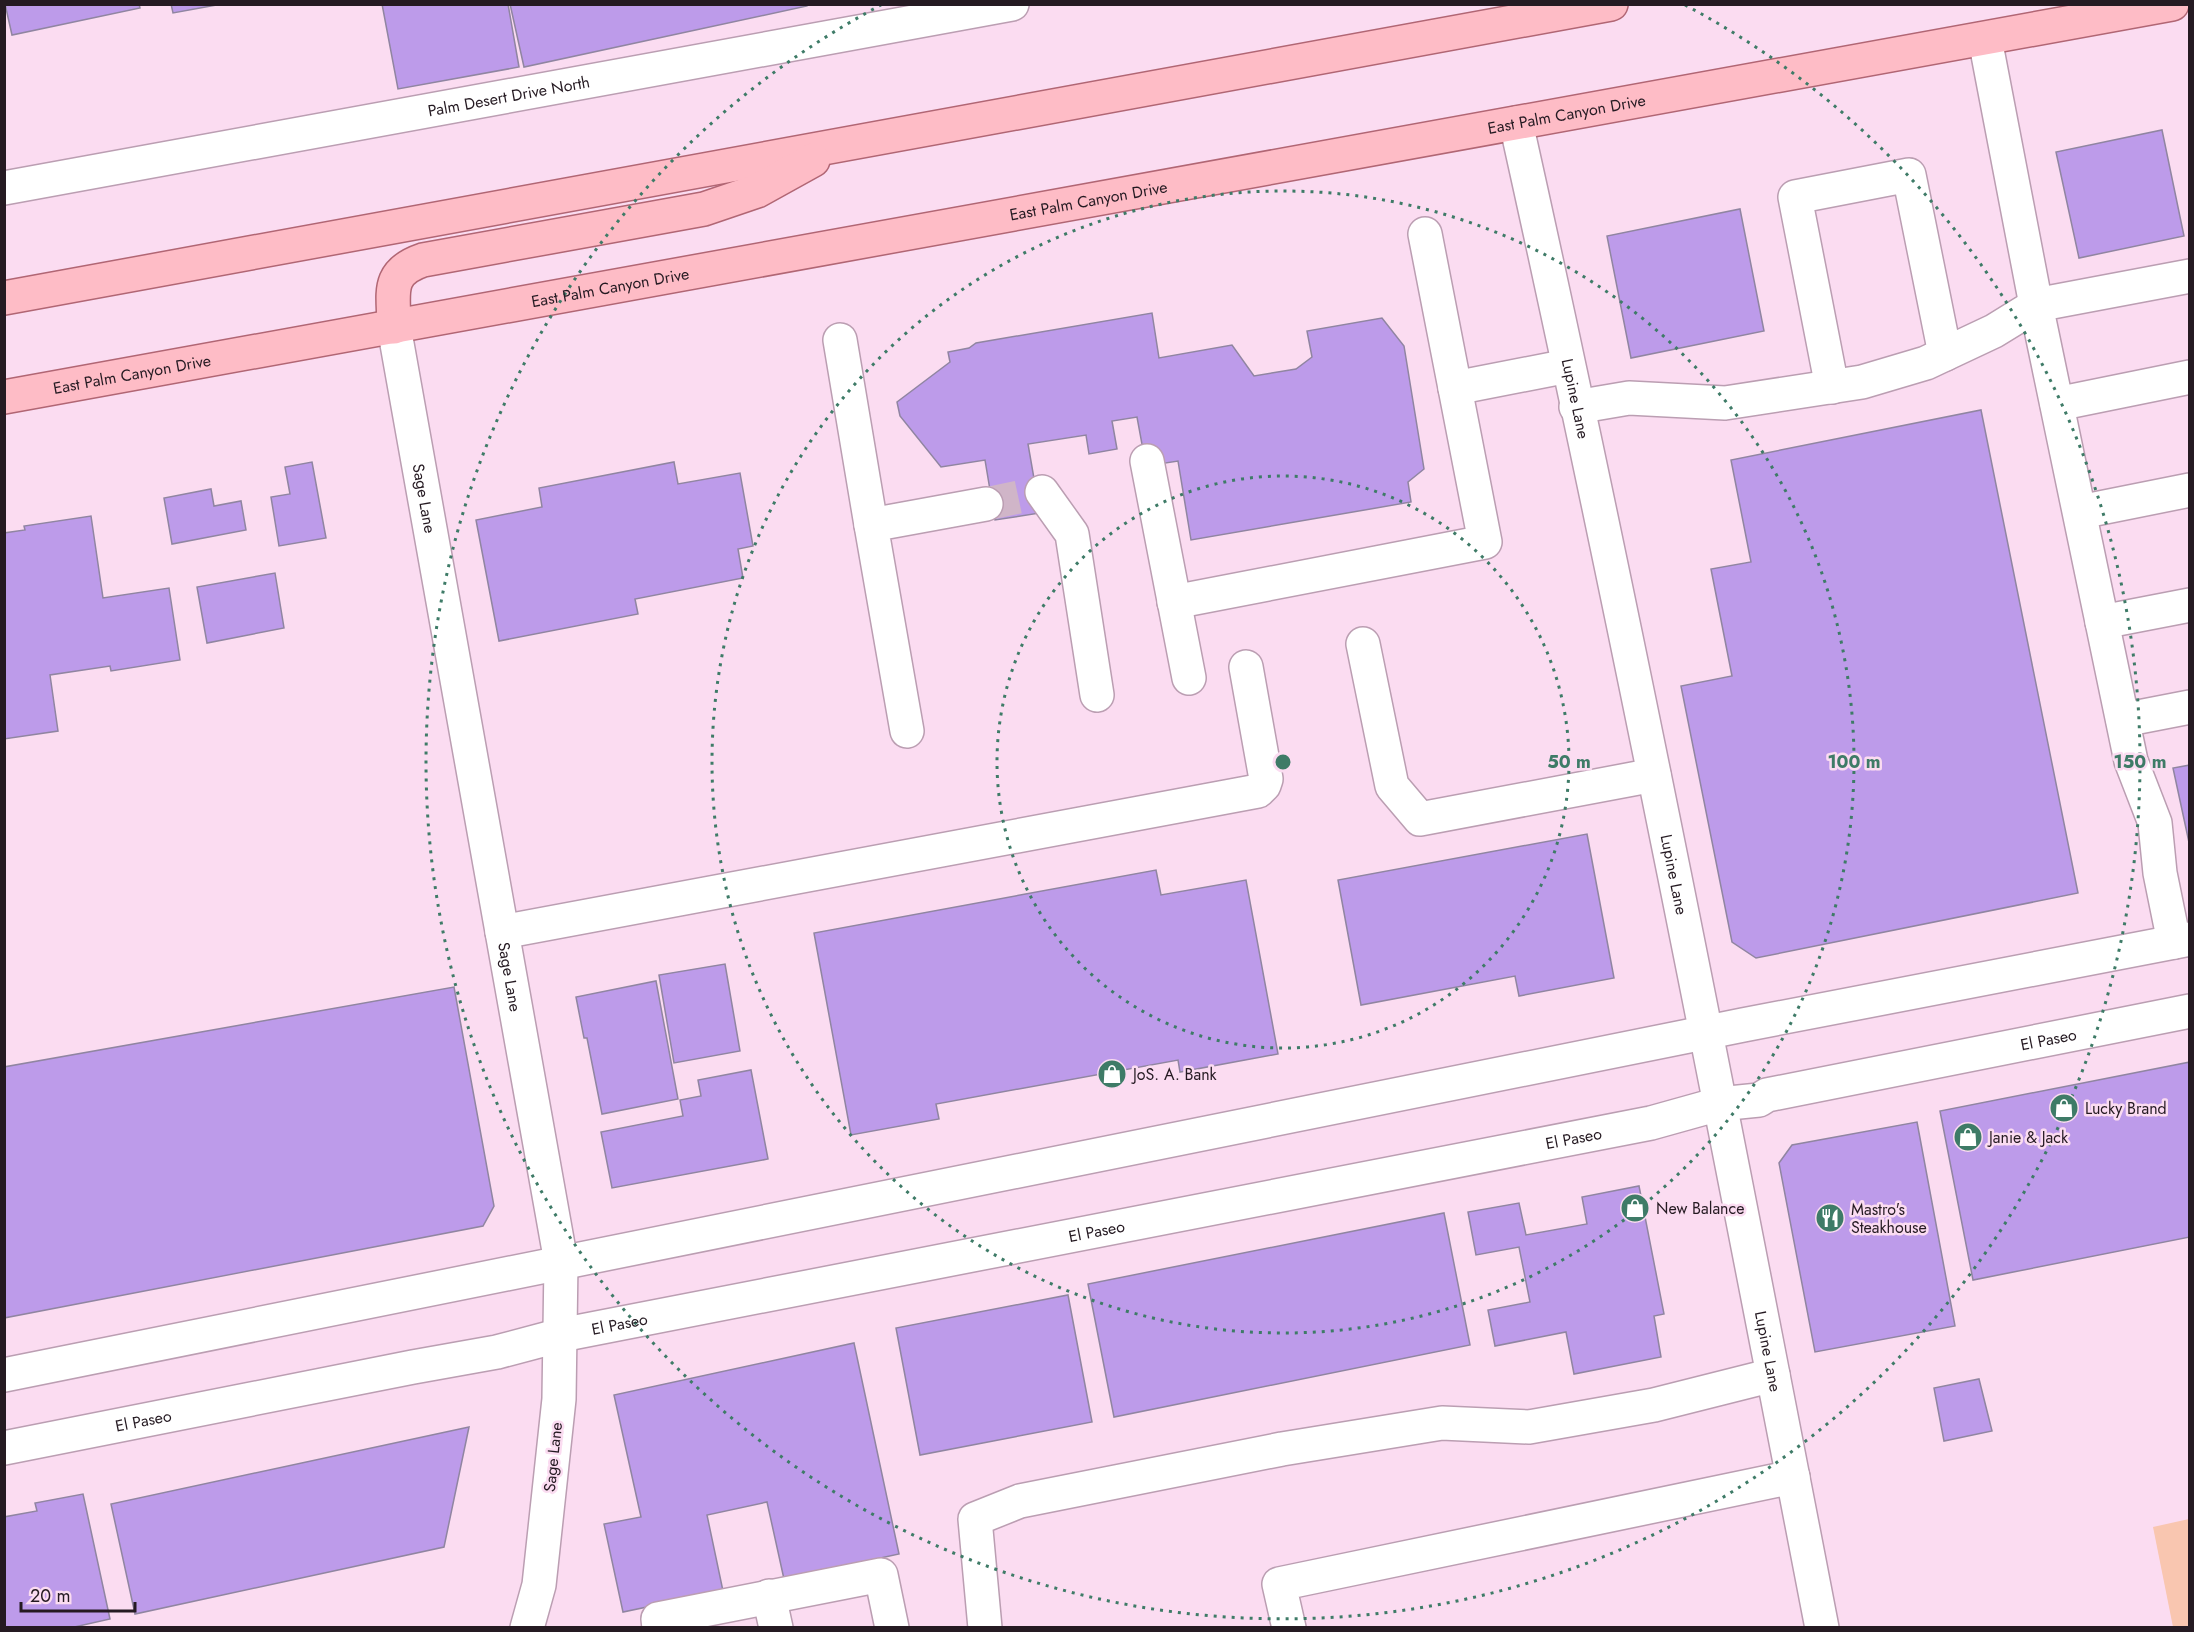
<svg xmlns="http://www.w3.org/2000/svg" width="2194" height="1632" font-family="Jost,sans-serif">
<rect width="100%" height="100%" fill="#fbdcf1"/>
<polygon fill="#f9c6b0" points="2189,1519 2189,1627 2173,1627 2153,1527"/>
<g fill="#bd9bea" stroke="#9085a1" stroke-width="1.5">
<polygon points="5,4 139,4 140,8 12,35"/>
<polygon points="171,4 222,4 173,13"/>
<polygon points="382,4 508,4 519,67 398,89"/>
<polygon points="510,4 807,4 807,6 524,67"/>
<polygon points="2162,130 2184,236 2079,258 2056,152"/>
<polygon points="1740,209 1764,331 1631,358 1607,236"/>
<polygon points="1152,313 1159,358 1232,345 1254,376 1296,369 1312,357 1307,331 1382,318 1404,346 1424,469 1408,482 1411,502 1191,540 1178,461 1146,466 1137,417 1112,421 1117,449 1089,454 1086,435 1028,444 1040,513 995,520 985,460 941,467 900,416 897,402 950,362 948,352 969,348 976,343"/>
<polygon points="1981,410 2078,893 1756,958 1732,942 1681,686 1732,676 1711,569 1751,562 1731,460"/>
<polygon points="312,462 326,538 279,546 271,497 290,494 285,467"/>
<polygon points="674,462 678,484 740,473 753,546 738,549 743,578 635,599 638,614 499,641 476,520 542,507 539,488"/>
<polygon points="211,489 214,506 241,501 246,530 172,544 164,498"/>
<polygon points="91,516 103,598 169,588 180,660 111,671 110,666 50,675 58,731 4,739 4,533 25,530 24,526"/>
<polygon points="275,573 284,628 207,643 197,587"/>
<polygon points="2190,765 2190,847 2173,768"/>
<polygon points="1587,834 1614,978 1519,996 1515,976 1361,1005 1338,880"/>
<polygon points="1156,870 1161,895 1246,880 1278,1054 1180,1072 1178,1060 936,1104 939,1119 851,1135 814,933"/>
<polygon points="725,964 740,1051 674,1063 659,975"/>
<polygon points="656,981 678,1099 602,1114 587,1038 584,1038 576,997"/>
<polygon points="454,987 494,1206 483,1226 4,1318 4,1067"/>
<polygon points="2190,1062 2190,1237 1973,1280 1940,1111"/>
<polygon points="751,1070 768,1159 612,1188 601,1132 683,1116 680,1100 701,1096 698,1080"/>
<polygon points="1917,1122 1955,1326 1815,1352 1779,1163 1792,1145"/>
<polygon points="1639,1186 1664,1314 1654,1316 1661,1357 1574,1374 1566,1332 1495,1346 1488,1310 1530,1302 1519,1247 1476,1255 1468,1212 1519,1203 1526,1235 1587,1224 1582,1197"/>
<polygon points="1444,1213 1470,1345 1114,1417 1088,1284"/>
<polygon points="1068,1295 1092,1422 920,1455 896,1328"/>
<polygon points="854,1343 899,1554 784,1579 767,1502 707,1515 723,1591 623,1612 604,1524 641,1517 614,1395"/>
<polygon points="1979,1379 1992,1431 1944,1441 1934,1388"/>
<polygon points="469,1427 444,1547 135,1614 111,1504"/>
<polygon points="83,1494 110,1619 70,1628 4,1628 4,1517 37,1511 35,1503"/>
</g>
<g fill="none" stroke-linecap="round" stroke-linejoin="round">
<polyline stroke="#d0b5c8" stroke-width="33" stroke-dasharray="33 16" stroke-linecap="butt" points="986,504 1042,492"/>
<g stroke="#bb9eb2" stroke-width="36">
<g id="minor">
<path id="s1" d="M1516 123C1627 622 1725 1125 1822 1628"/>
<path id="s2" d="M4 188 1012 4"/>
<path id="s3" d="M394 327 561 1262 559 1399 539 1585 527 1628"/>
<polyline points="840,340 871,525"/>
<polyline points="1832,387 1795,197 1909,175 1945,354"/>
<polyline points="1455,388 1568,366"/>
<polyline points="2057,404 2190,377"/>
<polyline points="1576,407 1629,398 1725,403 1862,382 1926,363 1994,331 2036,305 1985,39"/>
<polyline points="1147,461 1189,678"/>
<polyline points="1042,492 1072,534 1097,695"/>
<polyline points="2080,512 2190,490"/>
<polyline points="1174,602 1485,542 1425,234"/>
<polyline points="2102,622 2190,605"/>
<polyline points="1363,644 1392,786 1420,819 1654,775"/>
<polyline points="2123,720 2190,707"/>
<polyline points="907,731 871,525 986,504"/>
<polyline points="502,932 1258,791 1264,785 1266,779 1246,667"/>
<polyline points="2174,942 2160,873 2155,823 2131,761 2036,305 2190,276"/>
<polyline points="4,1375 1743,1025 2190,939"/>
<path id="s4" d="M4 1448 413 1367 497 1352 561 1335 1651 1123 1719 1104 1759 1100 1767 1095 2190 1011"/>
<polyline points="769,1596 776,1628"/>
<polyline points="659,1628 658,1619 881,1575 892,1628"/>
<polyline points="985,1628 975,1519 1020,1501 1282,1449 1442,1423 1529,1427 1654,1405 1773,1375"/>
<polyline points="1289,1628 1279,1584 1793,1477"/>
</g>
</g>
<g stroke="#b16674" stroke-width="36">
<g id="major">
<polyline points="4,298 1611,4"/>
<path d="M394 327C394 294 385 273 423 260L704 209 757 191 813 160"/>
<path id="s5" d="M4 397 2172 4"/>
</g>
</g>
<use href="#minor" stroke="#fff" stroke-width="33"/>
<use href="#major" stroke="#febcc6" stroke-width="33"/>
</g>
<g fill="none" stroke="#3e7b67" stroke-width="3" stroke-dasharray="3 6">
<circle cx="1283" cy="762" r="286"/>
<circle cx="1283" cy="762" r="571"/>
<path d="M1685 5A857 857 0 1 1 881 5"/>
</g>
<defs>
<g id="shop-disc" transform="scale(1.5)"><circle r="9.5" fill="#3e7b67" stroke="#fbdcf1"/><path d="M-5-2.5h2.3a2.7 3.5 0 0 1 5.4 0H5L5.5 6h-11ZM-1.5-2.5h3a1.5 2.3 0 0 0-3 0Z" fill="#fff"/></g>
<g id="restaurant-disc" transform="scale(1.5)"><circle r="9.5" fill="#3e7b67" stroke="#fbdcf1"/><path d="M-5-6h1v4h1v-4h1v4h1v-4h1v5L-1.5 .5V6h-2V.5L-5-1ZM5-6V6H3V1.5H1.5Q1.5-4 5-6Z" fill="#fff"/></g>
</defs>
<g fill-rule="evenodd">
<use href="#shop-disc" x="1112" y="1074"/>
<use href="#shop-disc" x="2064" y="1108"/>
<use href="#shop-disc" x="1968" y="1137"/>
<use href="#shop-disc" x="1635" y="1208"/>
<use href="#restaurant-disc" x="1830" y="1218"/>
</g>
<g text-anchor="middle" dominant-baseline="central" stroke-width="5" stroke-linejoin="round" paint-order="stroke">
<g font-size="16" fill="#251a22" stroke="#fbdcf1">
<text stroke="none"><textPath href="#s2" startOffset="513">Palm Desert Drive North</textPath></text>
<text stroke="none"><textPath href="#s5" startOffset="1588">East Palm Canyon Drive</textPath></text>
<text stroke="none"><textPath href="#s5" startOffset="1102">East Palm Canyon Drive</textPath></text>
<text stroke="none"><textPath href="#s5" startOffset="616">East Palm Canyon Drive</textPath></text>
<text stroke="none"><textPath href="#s5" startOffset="130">East Palm Canyon Drive</textPath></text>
<text stroke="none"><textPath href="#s1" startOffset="282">Lupine Lane</textPath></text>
<text stroke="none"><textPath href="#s3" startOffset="174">Sage Lane</textPath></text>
<text stroke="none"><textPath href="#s1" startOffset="768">Lupine Lane</textPath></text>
<text stroke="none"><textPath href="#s3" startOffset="660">Sage Lane</textPath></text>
<text stroke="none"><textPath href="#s4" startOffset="2086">El Paseo</textPath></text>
<text stroke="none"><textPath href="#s4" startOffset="1600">El Paseo</textPath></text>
<text stroke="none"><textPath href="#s4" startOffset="1114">El Paseo</textPath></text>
<text stroke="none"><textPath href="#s4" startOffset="628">El Paseo</textPath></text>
<text stroke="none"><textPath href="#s1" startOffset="1254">Lupine Lane</textPath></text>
<text stroke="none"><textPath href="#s4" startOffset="142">El Paseo</textPath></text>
<text transform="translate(553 1457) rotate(-84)">Sage Lane</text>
</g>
<g font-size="16" fill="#251a22" stroke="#fbdcf1" text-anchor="start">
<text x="1133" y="1074">JoS. A. Bank</text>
<text x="2085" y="1108">Lucky Brand</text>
<text x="1989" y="1137">Janie &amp; Jack</text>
<text x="1656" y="1208">New Balance</text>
<text x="1851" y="1209">Mastro's<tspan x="1851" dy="18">Steakhouse</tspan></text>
</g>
</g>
<circle cx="1283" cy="762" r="9" fill="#3e7b67" stroke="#fbdcf1" stroke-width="3"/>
<g font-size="18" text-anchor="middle" font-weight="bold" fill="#3e7b67" stroke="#fbdcf1" stroke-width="5" stroke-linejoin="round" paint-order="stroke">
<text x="1569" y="768">50 m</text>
<text x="1854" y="768">100 m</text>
<text x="2140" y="768">150 m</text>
</g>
<rect width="2194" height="1632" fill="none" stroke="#251a22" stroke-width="12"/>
<path d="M21 1602v9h114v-9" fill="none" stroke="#251a22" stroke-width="3"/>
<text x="30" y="1602" font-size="18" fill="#251a22" stroke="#fbdcf1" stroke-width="4.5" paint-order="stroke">20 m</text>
</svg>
